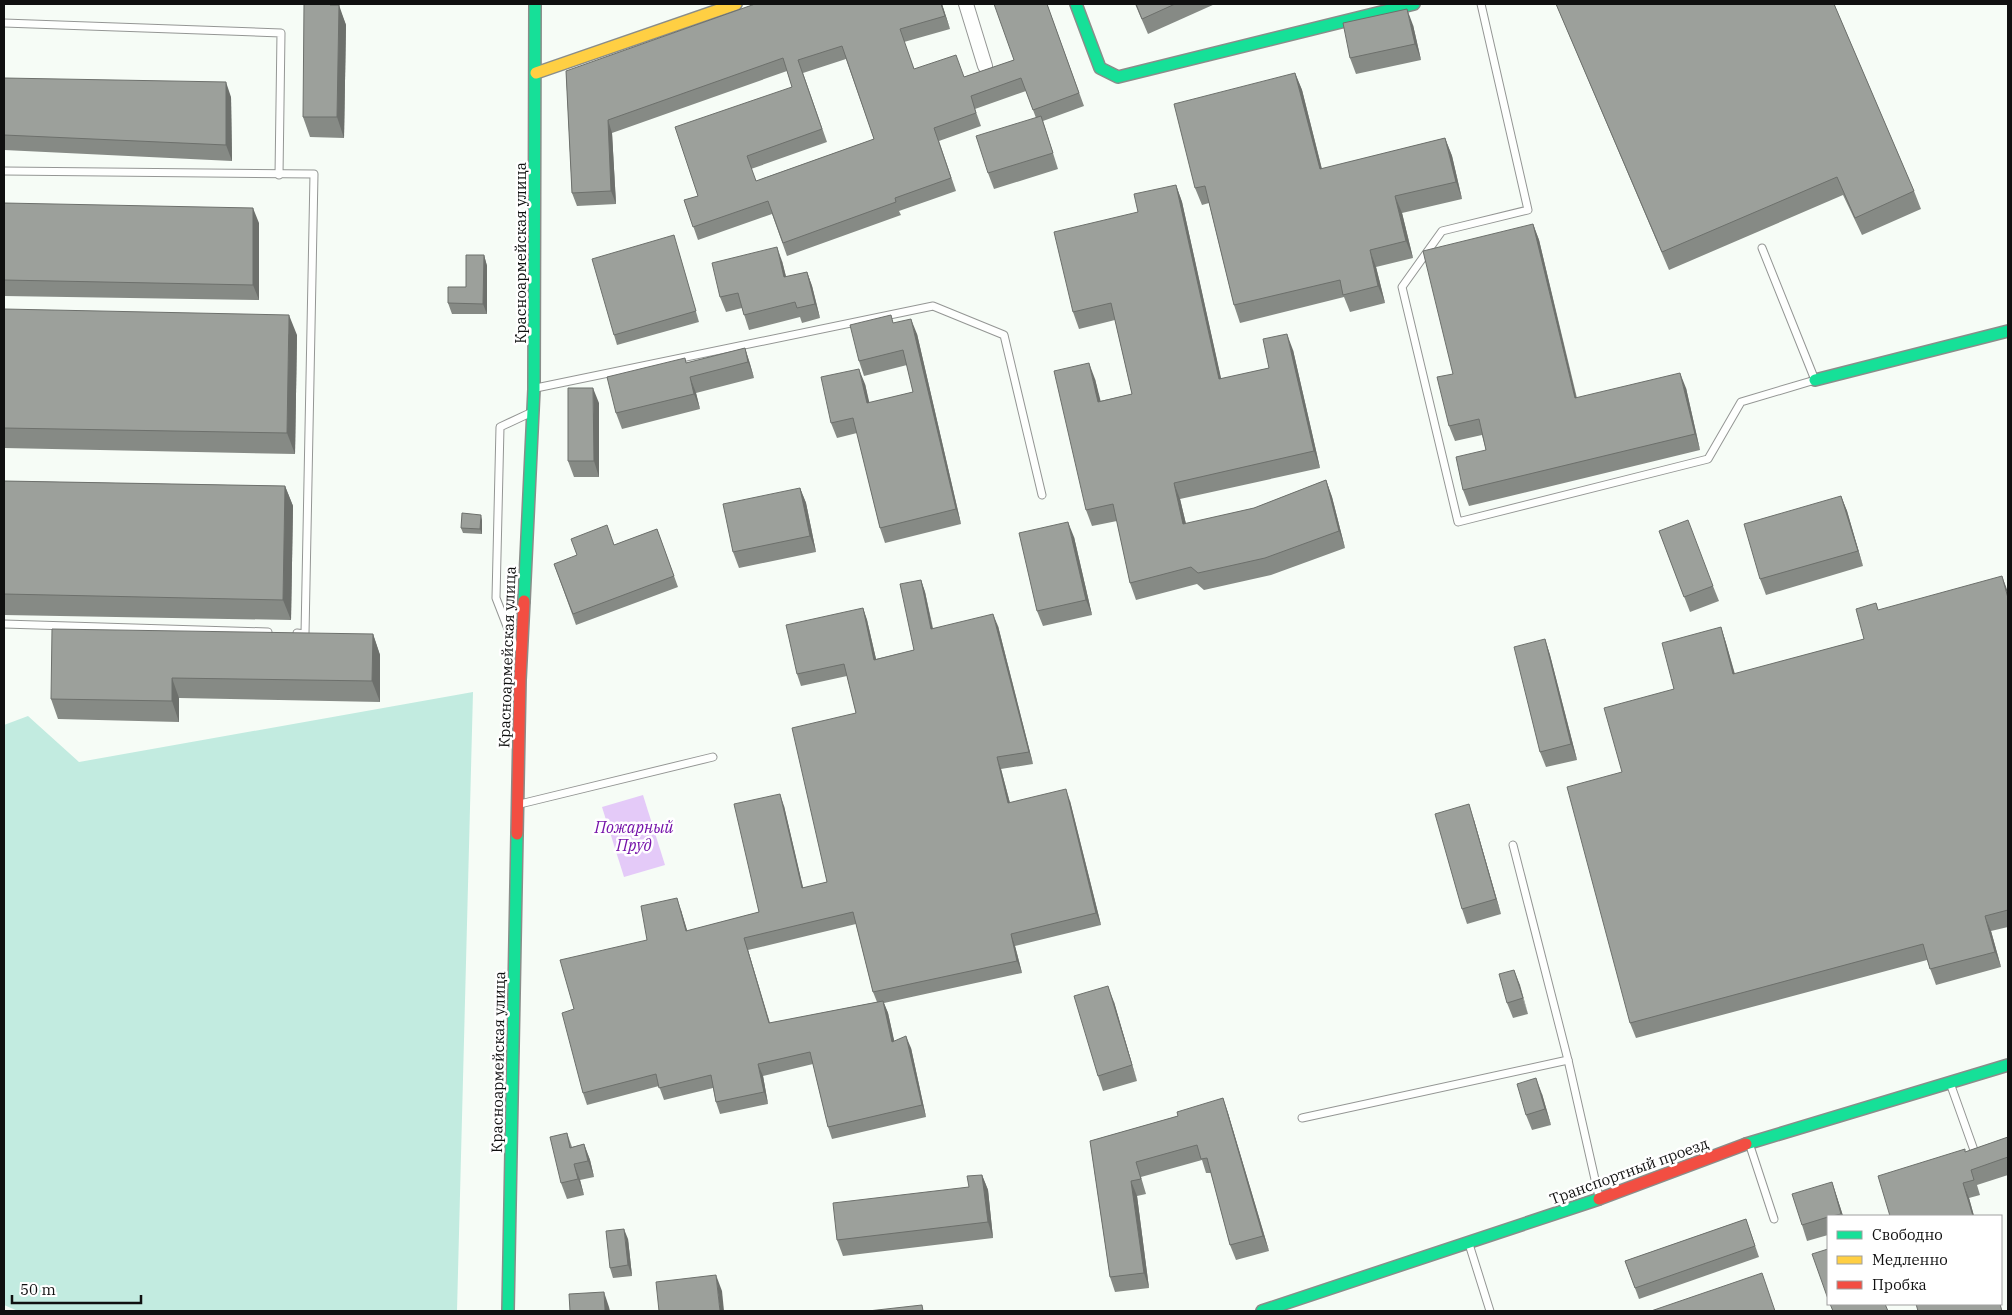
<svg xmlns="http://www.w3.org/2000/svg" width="2012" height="1315" font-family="'IBM Plex Serif',serif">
<rect width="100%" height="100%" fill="#f6fcf6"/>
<polygon fill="#c2ebe0" points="473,692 457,1311 18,1311 4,1305 4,725 28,716 79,762"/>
<polygon fill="#e4caf8" points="643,795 665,865 624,877 602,807"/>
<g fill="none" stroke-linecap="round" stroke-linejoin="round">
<g stroke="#949694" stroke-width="9">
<g id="lane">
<polyline points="1481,4 1528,210 1442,231 1402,287 1458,522 1708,459 1741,402 1815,380 1762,248"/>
<polyline points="4,23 281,33 279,175"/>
<polyline points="4,171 314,174 305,634 297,633"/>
<polyline points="536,388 933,306 1004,335 1042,495"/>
<polyline points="4,624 268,632"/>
<polyline points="515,647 496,598 500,427 530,413"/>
<polyline points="520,804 713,757"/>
<polyline points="1513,845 1568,1060 1599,1197"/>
<polyline points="1950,1083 1975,1153"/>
<polyline points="1302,1118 1568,1060"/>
<polyline points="1749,1143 1774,1219"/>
<polyline points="1469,1244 1490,1311"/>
</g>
</g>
<g stroke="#949694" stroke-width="16">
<polyline id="street" points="966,4 985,66"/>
</g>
<g stroke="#8a8d8a" stroke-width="14">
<g id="fast">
<polyline points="1076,4 1100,68 1118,77 1414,4"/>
<polyline points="1815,380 2008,331"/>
<polyline points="524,601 534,389 535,4"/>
<polyline points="1746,1144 2008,1065"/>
<polyline points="508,1311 517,834"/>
<polyline points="1262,1311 1599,1199"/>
</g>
</g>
<g stroke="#8a8d8a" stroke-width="14">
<polyline id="slow" points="536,73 736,4"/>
</g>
<g stroke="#8a8d8a" stroke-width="14">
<g id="jam">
<polyline points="517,834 520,680 524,601"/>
<polyline points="1599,1199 1746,1144"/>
</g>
</g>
<use href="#lane" stroke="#fefffe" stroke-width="7"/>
<use href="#street" stroke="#fefffe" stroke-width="14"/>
<use href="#fast" stroke="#16e098" stroke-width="11"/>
<use href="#slow" stroke="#ffcf43" stroke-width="11"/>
<use href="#jam" stroke="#f24e42" stroke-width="11"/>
</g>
<g fill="#868a85" fill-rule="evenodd">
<path d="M942 4 950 29 904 42 914 69 964 77 1014 60 1047 4 1084 106 1043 121 1058 169 994 189 988 173 1036 118 1026 91 975 109 981 126 939 141 956 191 899 211 901 215 787 256 772 214 698 240 684 200 698 196 792 87 787 71 612 133 616 204 577 206 572 193 566 71ZM846 59 874 139 756 181 751 169 827 142 803 73Z"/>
<polygon points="1135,4 1215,4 1148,34"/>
<polygon points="1556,4 1834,4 1914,191 1921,209 1862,235 1843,195 1669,270"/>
<polygon points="338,5 346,25 344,138 310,137 303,117"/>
<polygon points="1413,25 1421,60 1356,74 1350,58"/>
<polygon points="1295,73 1302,90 1322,169 1445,138 1452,156 1462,199 1402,213 1413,258 1376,267 1385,303 1350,312 1344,297 1240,323 1234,305 1209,203 1202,205 1195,188"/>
<polygon points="4,78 231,97 232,161 4,150"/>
<polygon points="1176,185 1182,202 1221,379 1269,368 1293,350 1320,468 1180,499 1186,524 1254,508 1326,480 1332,497 1345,548 1271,575 1204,590 1197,584 1136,600 1130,583 1117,521 1092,526 1086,510 1095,379 1100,401 1132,394 1115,320 1079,329 1073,312 1138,212"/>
<polygon points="4,203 259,223 259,300 4,296"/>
<polygon points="1533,224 1539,240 1577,398 1686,388 1700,450 1469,506 1463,490 1486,450 1482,435 1455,441 1449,426 1453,374"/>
<polygon points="677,246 699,322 617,345 614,335"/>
<polygon points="484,255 487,266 487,314 452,314 448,303 466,287"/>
<polygon points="782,261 786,277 807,272 812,286 820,318 802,323 800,317 749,330 742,308 726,312 720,297"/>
<polygon points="4,309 297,335 295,454 4,448"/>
<polygon points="894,323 917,334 961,524 885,543 880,528 857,433 837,438 831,423 865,384 869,403 913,392 907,365 864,376 859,361"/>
<polygon points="745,348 750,364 754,378 696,393 700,409 622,429 616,413 687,363"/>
<polygon points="599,403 599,477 574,477 568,461"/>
<polygon points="4,481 285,486 293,506 291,620 4,615"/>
<polygon points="800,488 806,503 816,552 739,568 733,552"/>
<polygon points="1841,496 1847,511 1863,566 1766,595 1760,579"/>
<polygon points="482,520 482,534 463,533 461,528"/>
<polygon points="657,529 678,587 576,625 554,564 614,545"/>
<polygon points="1659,531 1713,586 1719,601 1690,612"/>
<polygon points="1074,537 1092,615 1043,626 1037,611"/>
<path d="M921 580 925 592 933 628 998 626 1033 764 1001 769 1010 803 1070 801 1101 925 1015 946 1022 973 884 1003 888 1013 894 1041 911 1048 926 1117 832 1139 828 1127 813 1064 763 1076 768 1104 720 1114 716 1102 713 1088 664 1100 659 1086 587 1105 583 1093 574 1009 647 940 681 910 687 931 759 912 784 806 803 888 827 882 856 713 847 676 801 686 797 674 863 608 867 620 876 659 914 650ZM856 924 873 992 877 1002 770 1023 748 950Z"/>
<polygon points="2008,593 2008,927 1991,931 2001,967 1936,985 1927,960 1636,1038 1630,1023 1622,772 1674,689 1721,627 1726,643 1735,674 1864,639 1876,603 1878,610"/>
<polygon points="373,634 380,655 380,702 179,698 179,722 58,719 51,699"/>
<polygon points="1545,639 1550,655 1577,760 1546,767 1540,752"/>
<polygon points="1474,820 1501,914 1467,924 1462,909"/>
<polygon points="1514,970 1528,1014 1513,1018 1507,1003"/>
<polygon points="1114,1002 1137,1081 1103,1091 1098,1076"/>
<polygon points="1542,1094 1551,1125 1532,1130 1526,1115"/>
<polygon points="1223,1098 1228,1113 1269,1251 1236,1260 1230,1245 1211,1173 1206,1173 1202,1160 1141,1177 1146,1194 1137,1196 1149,1288 1115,1292 1110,1277 1090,1141 1178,1116"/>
<polygon points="567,1133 572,1147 584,1144 590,1160 594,1177 580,1180 584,1195 567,1199 561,1183"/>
<polygon points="2008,1137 2008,1175 1977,1185 1980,1195 1969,1198 1974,1216 1890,1216 1965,1152"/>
<polygon points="982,1175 988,1190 993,1238 843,1256 837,1240 969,1187"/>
<polygon points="1832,1182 1843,1216 1828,1216 1828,1235 1807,1241 1802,1225"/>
<polygon points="1746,1219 1759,1257 1639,1299 1625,1261"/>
<polygon points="628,1239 632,1276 613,1278 610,1268"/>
</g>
<g fill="#6d706c">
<polygon points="941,4 942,4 950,29 945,16"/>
<polygon points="339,5 346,25 344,138 337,117"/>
<polygon points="1407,9 1413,25 1421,60 1415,44"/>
<polygon points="1295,73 1302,90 1326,186 1320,169"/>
<polygon points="226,82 231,97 232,161 226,145"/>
<polygon points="608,120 612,133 616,204 611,191"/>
<polygon points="1445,138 1452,156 1462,199 1456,182"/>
<polygon points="1176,185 1182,202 1225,396 1219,379"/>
<polygon points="1395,196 1402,213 1413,258 1406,241"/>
<polygon points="253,208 259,223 259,300 253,285"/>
<polygon points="1533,224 1539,240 1580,414 1575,398"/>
<polygon points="777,247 782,261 790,292 784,277"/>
<polygon points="1370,250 1376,267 1385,303 1378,286"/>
<polygon points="484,255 487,266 487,314 483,304"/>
<polygon points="807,272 812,286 820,318 815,304"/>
<polygon points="289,315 297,335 295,454 287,433"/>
<polygon points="911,319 917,334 961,524 956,509"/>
<polygon points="1287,334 1293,350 1320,468 1314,451"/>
<polygon points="745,348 750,364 754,378 748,362"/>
<polygon points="1089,363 1095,379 1105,418 1098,402"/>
<polygon points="859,369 865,384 873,418 867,403"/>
<polygon points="1680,373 1686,388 1700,450 1695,434"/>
<polygon points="690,377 696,393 700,409 694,394"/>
<polygon points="593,388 599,403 599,477 594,461"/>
<polygon points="1326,480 1332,497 1345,548 1339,531"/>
<polygon points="1174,483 1180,499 1190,541 1183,524"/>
<polygon points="285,486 293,506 291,620 283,600"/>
<polygon points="800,488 806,503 816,552 810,536"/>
<polygon points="1841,496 1847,511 1863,566 1858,551"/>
<polygon points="481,515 482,520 482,534 480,529"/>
<polygon points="1068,522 1074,537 1092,615 1086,600"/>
<polygon points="2002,576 2008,592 2008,598"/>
<polygon points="921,580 925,592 935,641 931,629"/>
<polygon points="863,608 867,620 879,672 874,660"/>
<polygon points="993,614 998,626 1033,764 1029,752"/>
<polygon points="1721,627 1726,643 1739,690 1733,674"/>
<polygon points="373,634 380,655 380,702 372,681"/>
<polygon points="1545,639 1550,655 1577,760 1571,744"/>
<polygon points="172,678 179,698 179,722 172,701"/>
<polygon points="997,757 1001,769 1013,815 1008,803"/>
<polygon points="1066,789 1070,801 1101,925 1096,913"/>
<polygon points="780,794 784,806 806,900 802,888"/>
<polygon points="1469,804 1474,820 1501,914 1496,899"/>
<polygon points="677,898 681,910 691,943 686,931"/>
<polygon points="1985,916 1991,931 2001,967 1995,952"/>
<polygon points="1011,934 1015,946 1022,973 1017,961"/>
<polygon points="744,938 748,950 773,1035 769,1023"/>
<polygon points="1514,970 1520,985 1528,1014 1523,998"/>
<polygon points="1108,986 1114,1002 1137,1081 1132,1065"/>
<polygon points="883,1001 888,1013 897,1053 892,1042"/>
<polygon points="906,1036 911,1048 926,1117 922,1105"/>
<polygon points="758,1064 763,1076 768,1104 764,1092"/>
<polygon points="1536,1078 1542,1094 1551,1125 1545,1109"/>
<polygon points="1223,1098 1228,1113 1269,1251 1263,1236"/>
<polygon points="584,1144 590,1160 594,1177 588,1161"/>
<polygon points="574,1164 580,1180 584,1195 578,1179"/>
<polygon points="982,1175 988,1190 993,1238 988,1222"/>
<polygon points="1131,1181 1137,1196 1149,1288 1144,1273"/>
<polygon points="1832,1182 1837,1197 1843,1216 1842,1216 1841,1214"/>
<polygon points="1963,1183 1969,1198 1974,1216 1973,1216"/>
<polygon points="624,1229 628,1239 632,1276 628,1265"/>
<polygon points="716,1275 722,1291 724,1311 720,1311"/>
<polygon points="604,1292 609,1307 610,1311 605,1311"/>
</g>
<g fill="#9ca09b" stroke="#6d706c" fill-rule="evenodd">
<polygon points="304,4 330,4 330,5 339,5 337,117 303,117"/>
<path d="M755 4H941L945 16 900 29 914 69 956 55 964 77 1014 60 994 4H1047L1079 93 1033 110 1021 78 971 96 976 113 934 128 951 178 895 198 896 202 783 243 768 201 693 227 684 200 698 196 675 127 792 87 783 58 608 120 611 191 572 193 566 71ZM842 46 874 139 756 181 747 156 822 129 798 60Z"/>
<polygon points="1136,4 1175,4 1142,19"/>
<polygon points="1556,4 1834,4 1914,191 1855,218 1837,177 1662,252"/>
<polygon points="1407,9 1415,44 1350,58 1343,23"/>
<polygon points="1295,73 1320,169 1445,138 1456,182 1395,196 1406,241 1370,250 1378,286 1343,295 1340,280 1234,305 1205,186 1195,188 1174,104"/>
<polygon points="4,78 226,82 226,145 4,135"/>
<polygon points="1041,116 1053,153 988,173 976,136"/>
<polygon points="1176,185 1219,379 1269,368 1263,339 1287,334 1314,451 1174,483 1183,524 1254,508 1326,480 1339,531 1265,558 1198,573 1191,567 1130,583 1113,504 1086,510 1054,371 1089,363 1098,402 1132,394 1111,303 1073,312 1054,232 1138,212 1134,194"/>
<polygon points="4,203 253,208 253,285 4,280"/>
<polygon points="1533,224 1575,398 1680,373 1695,434 1463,490 1456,457 1486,450 1479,419 1449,426 1437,377 1453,374 1423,251"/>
<polygon points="674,235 696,311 614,335 592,259"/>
<polygon points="777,247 784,277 807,272 815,304 797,308 795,302 744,315 738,293 720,297 712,263"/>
<polygon points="466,255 484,255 483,304 448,303 448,287 466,287"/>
<polygon points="4,309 289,315 287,433 4,428"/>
<polygon points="891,315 893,323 911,319 956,509 880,528 853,418 831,423 821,377 859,369 867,403 913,392 903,350 859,361 850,325"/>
<polygon points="745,348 748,362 690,377 694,394 616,413 607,377 685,358 686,363"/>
<polygon points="568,388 593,388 594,461 568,461"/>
<polygon points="4,481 285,486 283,600 4,594"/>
<polygon points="800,488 810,536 733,552 723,504"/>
<polygon points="1841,496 1858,551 1760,579 1744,524"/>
<polygon points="462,513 481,515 480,529 461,528"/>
<polygon points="1688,520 1713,586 1684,597 1659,531"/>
<polygon points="1068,522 1086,600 1037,611 1019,533"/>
<polygon points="607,525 614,545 657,529 674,576 573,614 554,564 577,555 571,539"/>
<polygon points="2002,576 2008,598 2008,910 1985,916 1995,952 1930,969 1923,944 1630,1023 1567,787 1622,772 1604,708 1674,689 1662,643 1721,627 1733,674 1864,639 1856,609 1876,603 1878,610"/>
<polygon points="921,580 931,629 993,614 1029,752 997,757 1008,803 1066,789 1096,913 1011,934 1017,961 873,992 853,912 744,938 769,1023 883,1001 892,1042 906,1036 922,1105 828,1127 810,1052 758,1064 764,1092 716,1102 711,1075 659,1088 656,1074 583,1093 562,1013 574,1009 560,960 647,940 641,906 677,898 686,931 759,912 734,804 780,794 802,888 827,882 792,728 856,713 844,664 797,674 786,625 863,608 874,660 914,650 900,584"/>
<polygon points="52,629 373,634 372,681 172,678 172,701 51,699"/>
<polygon points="1545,639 1571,744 1540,752 1514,647"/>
<polygon points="1469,804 1496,899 1462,909 1435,814"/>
<polygon points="1514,970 1523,998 1507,1003 1499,974"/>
<polygon points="1108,986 1132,1065 1098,1076 1074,996"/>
<polygon points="1536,1078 1545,1109 1526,1115 1517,1084"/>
<polygon points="1223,1098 1263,1236 1230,1245 1207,1158 1201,1159 1197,1145 1136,1162 1141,1179 1131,1181 1144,1273 1110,1277 1090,1141 1178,1116 1177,1112"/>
<polygon points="567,1133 570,1148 584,1144 588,1161 574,1164 578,1179 561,1183 550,1137"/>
<polygon points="2008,1137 2008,1157 1971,1170 1974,1180 1963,1183 1973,1216 1890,1216 1878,1176 1965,1149 1965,1152"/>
<polygon points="982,1175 988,1222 837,1240 833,1203 969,1187 967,1176"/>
<polygon points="1832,1182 1841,1214 1832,1216 1828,1216 1828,1217 1802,1225 1792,1194"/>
<polygon points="1746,1219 1755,1246 1635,1288 1625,1261"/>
<polygon points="624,1229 628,1265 610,1268 606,1231"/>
<polygon points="1828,1249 1828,1299 1812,1254"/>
<polygon points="1762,1273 1775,1311 1651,1311"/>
<polygon points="716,1275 720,1311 659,1311 656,1282"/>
<polygon points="604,1292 605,1311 570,1311 569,1294"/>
<polygon points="1830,1304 1885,1304 1888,1311 1833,1311"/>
<polygon points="1916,1304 2000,1304 2002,1311 1918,1311"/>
<polygon points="922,1305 923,1311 868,1311"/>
</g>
<g text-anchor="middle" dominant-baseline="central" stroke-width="5" stroke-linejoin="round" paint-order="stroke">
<g font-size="15" fill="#101010" stroke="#fff">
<text transform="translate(520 253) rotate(-90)">Красноармейская улица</text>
<text transform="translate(507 657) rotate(-88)">Красноармейская улица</text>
<text transform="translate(498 1062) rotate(-89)">Красноармейская улица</text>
<text transform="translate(1629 1171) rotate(-20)">Транспортный проезд</text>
</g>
<g font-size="16" font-style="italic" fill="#7512a9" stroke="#fff">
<text x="634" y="827">Пожарный<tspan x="634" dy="18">Пруд</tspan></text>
</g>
</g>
<rect width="2012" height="1315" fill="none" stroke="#101010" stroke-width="10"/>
<rect x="1827" y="1215" width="175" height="90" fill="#ffffff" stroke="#9f9f9f"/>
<rect x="1837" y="1231" width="25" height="8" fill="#16e098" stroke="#9f9f9f"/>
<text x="1872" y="1240" font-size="15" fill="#101010">Свободно</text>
<rect x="1837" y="1256" width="25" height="8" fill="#ffcf43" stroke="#9f9f9f"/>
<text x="1872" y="1265" font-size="15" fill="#101010">Медленно</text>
<rect x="1837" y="1281" width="25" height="8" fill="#f24e42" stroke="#9f9f9f"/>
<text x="1872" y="1290" font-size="15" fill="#101010">Пробка</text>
<path d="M12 1295v8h129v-8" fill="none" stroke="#101010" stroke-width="2.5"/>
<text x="20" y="1295" font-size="15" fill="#101010" stroke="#ffffff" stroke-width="4" paint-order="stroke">50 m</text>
</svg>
